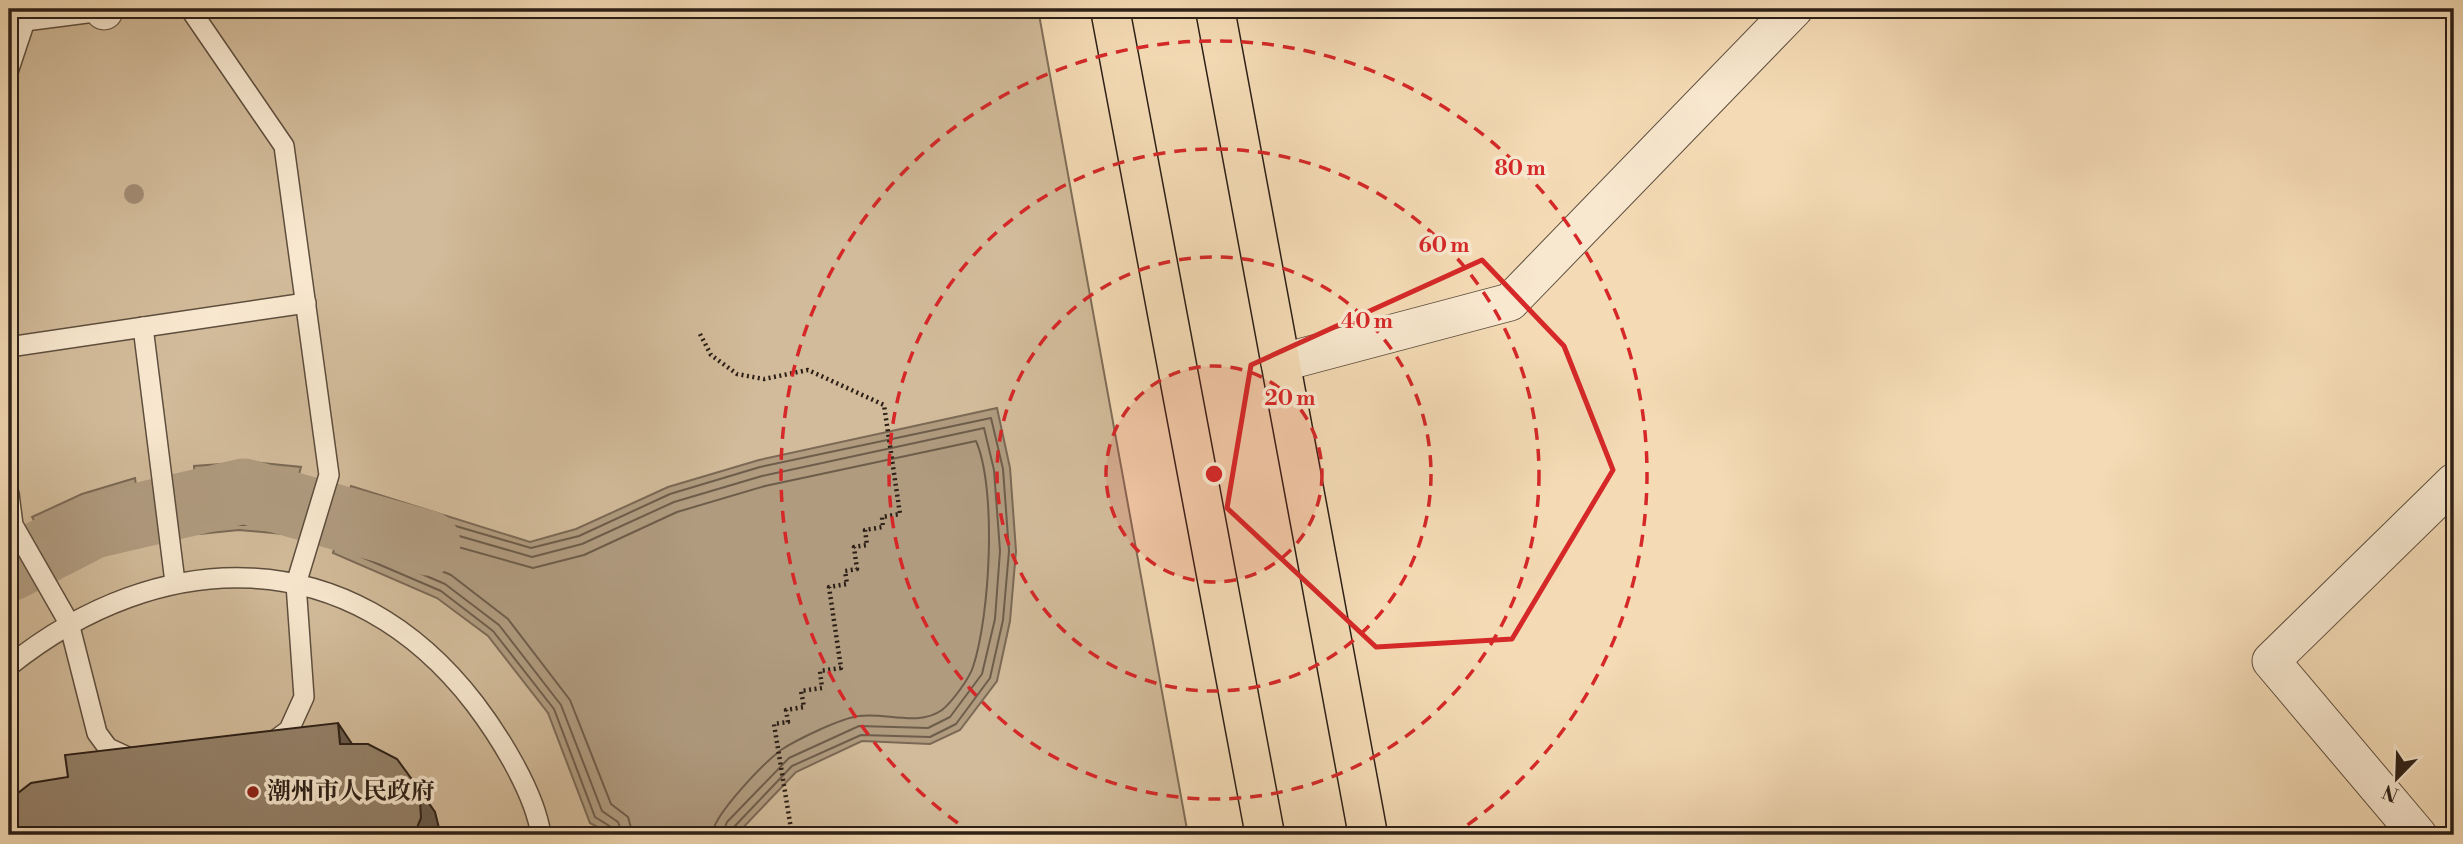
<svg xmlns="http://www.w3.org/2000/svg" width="2463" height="844" font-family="'Libre Bodoni','Noto Serif SC',serif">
<rect width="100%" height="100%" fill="#f4dbb5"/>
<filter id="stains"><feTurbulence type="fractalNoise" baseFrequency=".00286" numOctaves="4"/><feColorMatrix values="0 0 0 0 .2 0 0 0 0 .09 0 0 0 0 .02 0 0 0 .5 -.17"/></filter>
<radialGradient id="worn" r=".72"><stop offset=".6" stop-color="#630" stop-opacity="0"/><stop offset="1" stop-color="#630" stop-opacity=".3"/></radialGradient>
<polygon fill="#d2bb9a" stroke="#7f6d58" stroke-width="2" points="9,9 1038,9 1188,835 9,835"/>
<g fill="#b09b7f" stroke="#7b6955" stroke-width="2">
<polygon points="997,408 1010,468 1016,551 1010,621 997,681 960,730 930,744 862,741 796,772 738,833 732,835 612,835 590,823 548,713 488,636 437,598 333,553 351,486 530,542 576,529 668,487 759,460"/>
<polygon points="251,462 301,467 283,534 239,530 200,534 194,466"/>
<polygon points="135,478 144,546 104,555 65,573 32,517 82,494"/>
</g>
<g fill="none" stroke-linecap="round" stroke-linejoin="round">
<g stroke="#6e5d4b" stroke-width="2">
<polygon points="251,469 291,475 278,525 207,525 202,473"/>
<polygon points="251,478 280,482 271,516 215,516 212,481"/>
<polygon points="127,488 136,540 67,562 45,519 85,501"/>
<polygon points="251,488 266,491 263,505 224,503 225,490"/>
<polygon points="120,499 126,533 71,551 57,523"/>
<polygon points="109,513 114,516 113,526 78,538 71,532 73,527"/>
<polyline points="614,835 611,827 595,817 554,709 493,631 441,591 343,549 356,497 531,548 579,536 670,494 760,467 991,418 1003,469 1009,551 1003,620 990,678 956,724 930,737 861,735 792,766 733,828 731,835"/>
<polyline points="623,835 618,822 602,811 561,705 499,625 445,584 354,545 362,508 532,557 582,544 674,502 762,476 984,428 994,470 1000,551 995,619 982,674 950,717 928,728 859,726 789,758 727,822 722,835"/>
<path d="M633 835 628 817 611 804 570 700 508 619 451 575 367 539 369 522 533 568 584 555 677 512 765 486 976 441C997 489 990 616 973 667 969 679 952 702 942 710 918 727 885 712 859 716 841 718 796 740 781 750 764 763 713 815 712 835"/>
</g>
<polyline stroke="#b09b7f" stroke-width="65" points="9,569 93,526 244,491 428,543"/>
<g stroke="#5e4e3e" stroke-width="22">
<g id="lane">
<polyline points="190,9 284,146 329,475 296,584 304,697 289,730 270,744"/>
<polyline points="9,69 25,21 110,10"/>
<polyline points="143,327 175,582"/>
<polyline points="9,347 306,303"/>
<polyline points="9,494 13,525 69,623 97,733 108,748 134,760"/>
<path d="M9 666C161 544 350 541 475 704 500 737 535 793 541 835"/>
</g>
</g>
<g stroke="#5e4e3e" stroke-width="39">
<g id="street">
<polyline points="104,9 104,11"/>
<polyline points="1280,363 1510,302 1794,9"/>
<polyline points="2418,835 2271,661 2454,482"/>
</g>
</g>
<g stroke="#2c1f17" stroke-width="41">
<g id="primary">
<polyline points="1110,9 1265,835"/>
<polyline points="1215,9 1368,835"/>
</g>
</g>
<polyline stroke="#2c1f17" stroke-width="4.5" stroke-dasharray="2 3.5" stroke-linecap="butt" points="700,334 711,355 737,374 764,379 808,370 884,405 900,514 882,517 883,527 865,530 867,545 854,547 857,569 845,571 847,584 829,587 841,668 820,671 822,688 801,691 804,707 786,710 788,722 774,724 792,835"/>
<use href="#lane" stroke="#f8e8cf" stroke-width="19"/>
<use href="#street" stroke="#f8e8cf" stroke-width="37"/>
<use href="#primary" stroke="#f4dbb5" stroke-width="38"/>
</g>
<circle fill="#a28d74" cx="134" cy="194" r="10"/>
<g fill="#685a4a" stroke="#2c1f17" stroke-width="2">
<polygon points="338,723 356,750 340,744"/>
<polygon points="416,785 435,812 439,828 440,835 414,835"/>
</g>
<polygon fill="#948169" stroke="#2c1f17" stroke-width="2" points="338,723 340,744 368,744 397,759 416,785 420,801 421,818 414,835 9,835 9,800 31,783 68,777 65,755"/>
<path fill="none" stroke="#d62828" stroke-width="5" stroke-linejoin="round" d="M1482 260 1564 346 1613 470 1512 639 1376 647 1227 508 1251 365Z"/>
<circle cx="1214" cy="474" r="108" fill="#d62828" fill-opacity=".12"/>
<g fill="none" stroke="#d62828" stroke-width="3.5" stroke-dasharray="12 9">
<circle cx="1214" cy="474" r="108"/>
<circle cx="1214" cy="474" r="217"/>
<circle cx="1214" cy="474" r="325"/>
<path d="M975 835A433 433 0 1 1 1453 835"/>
</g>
<circle fill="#8f2418" stroke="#f8e8cf" stroke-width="2.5" cx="253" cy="792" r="7"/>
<g text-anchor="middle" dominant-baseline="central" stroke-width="7" stroke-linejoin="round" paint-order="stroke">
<g font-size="24" font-weight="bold" fill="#2c1f17" stroke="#f8e8cf" text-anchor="start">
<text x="267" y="792">潮州市人民政府</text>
</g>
</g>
<circle cx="1214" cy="474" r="10" fill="#d62828" stroke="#f8e8cf" stroke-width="3.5"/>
<g font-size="21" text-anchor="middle" font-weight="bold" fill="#d62828" stroke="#f8e8cf" stroke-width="7" stroke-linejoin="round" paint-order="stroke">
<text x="1520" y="175">80 m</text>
<text x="1444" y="252">60 m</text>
<text x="1367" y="328">40 m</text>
<text x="1290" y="405">20 m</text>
</g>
<rect width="2463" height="844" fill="none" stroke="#f4dbb5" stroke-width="35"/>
<rect x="10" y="10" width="2442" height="823" fill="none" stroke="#2c1f17" stroke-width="3.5"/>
<rect x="18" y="18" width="2428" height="809" fill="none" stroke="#2c1f17" stroke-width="2"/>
<g transform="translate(2397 778) rotate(203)" stroke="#f8e8cf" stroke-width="5" paint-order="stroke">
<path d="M0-5L12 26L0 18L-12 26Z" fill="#2c1f17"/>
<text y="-10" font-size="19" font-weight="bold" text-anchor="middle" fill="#2c1f17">N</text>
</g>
<rect width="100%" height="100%" filter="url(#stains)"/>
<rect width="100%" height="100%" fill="url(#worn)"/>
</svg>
